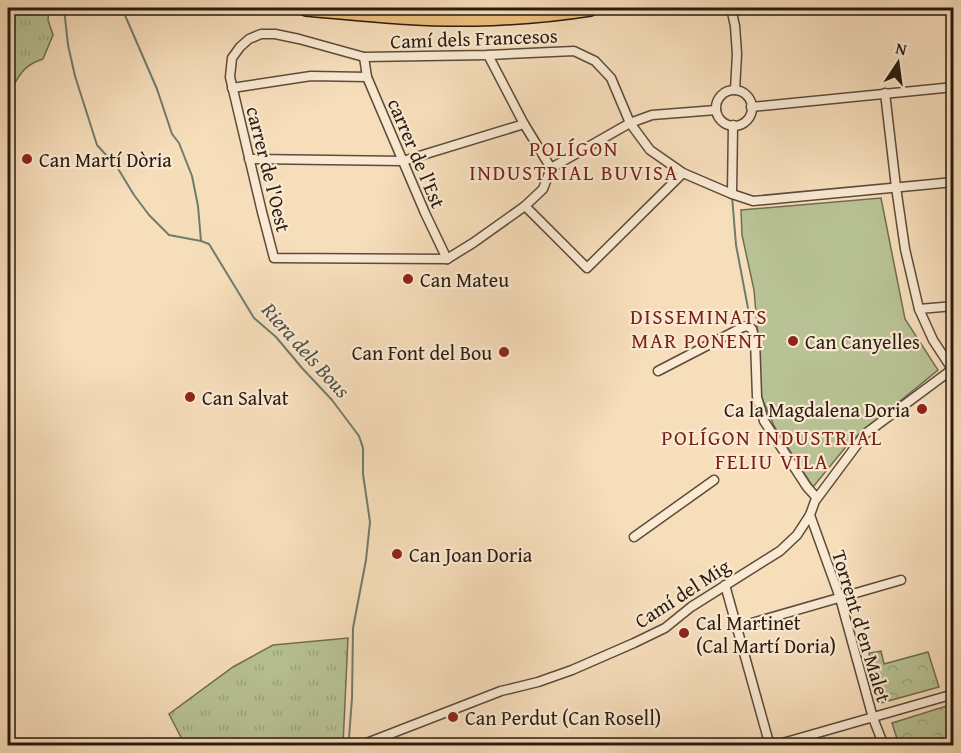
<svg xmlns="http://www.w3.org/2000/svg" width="961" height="753" font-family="'Gentium Book Plus',serif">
<defs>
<pattern id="grass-tufts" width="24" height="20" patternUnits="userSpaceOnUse" patternTransform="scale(1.5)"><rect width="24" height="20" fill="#b8c294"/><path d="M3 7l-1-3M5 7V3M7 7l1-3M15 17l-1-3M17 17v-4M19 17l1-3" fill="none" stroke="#9ea67e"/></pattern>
<pattern id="park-crowns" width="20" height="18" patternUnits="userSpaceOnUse" patternTransform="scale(1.5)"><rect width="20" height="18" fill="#b8c294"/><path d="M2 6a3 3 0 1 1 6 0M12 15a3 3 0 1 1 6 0" fill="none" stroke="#9ea67e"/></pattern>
</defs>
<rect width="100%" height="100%" fill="#f7debb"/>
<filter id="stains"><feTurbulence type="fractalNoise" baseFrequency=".00333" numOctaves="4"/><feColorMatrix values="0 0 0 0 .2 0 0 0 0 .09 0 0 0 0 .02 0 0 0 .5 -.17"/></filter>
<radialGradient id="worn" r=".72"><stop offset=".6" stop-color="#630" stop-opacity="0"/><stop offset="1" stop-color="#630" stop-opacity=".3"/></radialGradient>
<g fill="url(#grass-tufts)" stroke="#706e52" stroke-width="1.5">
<path d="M8 8H49L48 20 53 35 43 59C21 66 19 77 8 95Z"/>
<polygon points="348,638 343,745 185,745 169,714 233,667 273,645"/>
</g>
<g fill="url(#park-crowns)" stroke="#706e52" stroke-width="1.5">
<polygon points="881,651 884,664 928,652 939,687 881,703 869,653"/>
<polygon points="953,704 953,745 899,745 892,723"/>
</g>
<polygon fill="#b8c294" stroke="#706e52" stroke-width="1.5" points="881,198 905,319 938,370 849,443 813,487 774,426 761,396 758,336 754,290 742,235 741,210"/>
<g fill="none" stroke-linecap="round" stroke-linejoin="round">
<g stroke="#6f7b6f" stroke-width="2">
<polyline points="64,8 68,45 75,76 97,145 117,167 134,195 149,215 169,235 201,241 209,244 254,318 276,337 302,368 332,400 359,436 363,448 363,474 370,522 366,560 353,628 352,698 349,738 346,742"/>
<polyline points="124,13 157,89 172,134 179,143 192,176 198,206 201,241"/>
<polyline points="732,196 736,245 751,324"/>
</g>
<g stroke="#5c4b3a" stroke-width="11">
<g id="minor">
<polyline points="731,8 735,26 737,54 735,90"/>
<polyline points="488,55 524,124 551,168"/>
<polyline points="364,57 367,77 425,213 447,259"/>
<polyline points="232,88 311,76 367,77"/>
<circle cx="734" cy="108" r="18"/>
<polyline points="885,93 896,187 905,249 919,309 933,340 952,369"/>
<polyline points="751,107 954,87"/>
<polyline points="733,125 732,194 753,201 954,182"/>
<polyline points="249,159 403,161 524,124"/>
<polyline points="551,168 630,123 652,115 716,110"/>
<polyline points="525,206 587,268 683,173"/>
<polyline points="447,259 274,258 262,212 230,77 232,58 240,47 249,39 261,34 275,34 299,39 364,57 488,55 574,51 595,61 611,78 630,123 650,150 683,173 732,194"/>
<polyline points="447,259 473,243 525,206 543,189 551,168"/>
<polyline points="919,309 954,306"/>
<polyline points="658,371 743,327 747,326 752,329 755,340 757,397 764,421 807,487 817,498"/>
<polyline points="810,515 840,598 873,718 884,746"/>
<polyline points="634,537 714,480"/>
<polyline points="725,585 770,746"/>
<polyline points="738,627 901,580"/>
<polyline points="359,746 501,691 538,682 572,670 634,643 665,628 691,607 780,551 797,535 810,515 815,501 865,434 954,368"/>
<polyline points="772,746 954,694"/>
</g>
</g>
<g stroke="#291a0f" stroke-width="18">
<path id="motorway" d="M306 8C362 13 419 19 475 18 514 17 552 14 590 8"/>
</g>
<use href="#minor" stroke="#faead3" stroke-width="8"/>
<use href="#motorway" stroke="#ecbf7e" stroke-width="15"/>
</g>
<g fill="#8f2418" stroke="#faead3" stroke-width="2">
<circle cx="27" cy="159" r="6"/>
<circle cx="408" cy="279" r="6"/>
<circle cx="793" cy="341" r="6"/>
<circle cx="504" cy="352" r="6"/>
<circle cx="190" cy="397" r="6"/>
<circle cx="922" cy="409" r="6"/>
<circle cx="397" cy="554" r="6"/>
<circle cx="684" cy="633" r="6"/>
<circle cx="453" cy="717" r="6"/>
</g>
<g text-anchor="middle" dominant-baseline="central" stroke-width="4.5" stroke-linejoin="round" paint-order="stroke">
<g font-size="20" fill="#291a0f" stroke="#faead3">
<text transform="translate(474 38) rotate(-2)">Camí dels Francesos</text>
<text transform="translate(417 153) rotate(67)">carrer de l'Est</text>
<text transform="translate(269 169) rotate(76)">carrer de l'Oest</text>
<text transform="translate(682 593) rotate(-33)">Camí del Mig</text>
<text transform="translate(862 626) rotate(73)">Torrent d'en Malet</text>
</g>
<g font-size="20" fill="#291a0f" stroke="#faead3" text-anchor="start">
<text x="39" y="159">Can Martí Dòria</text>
<text x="420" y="279">Can Mateu</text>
<text x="805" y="341">Can Canyelles</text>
<text x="492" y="352" text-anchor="end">Can Font del Bou</text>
<text x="202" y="397">Can Salvat</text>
<text x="910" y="409" text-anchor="end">Ca la Magdalena Doria</text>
<text x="409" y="554">Can Joan Doria</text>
<text x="696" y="622">Cal Martinet<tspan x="696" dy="23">(Cal Martí Doria)</tspan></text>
<text x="465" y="717">Can Perdut (Can Rosell)</text>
</g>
<g font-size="21" letter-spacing="1.5" fill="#7a1f14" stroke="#faead3">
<text x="574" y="148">POLÍGON<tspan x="574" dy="24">INDUSTRIAL BUVISA</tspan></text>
<text x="699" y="316">DISSEMINATS<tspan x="699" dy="24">MAR PONENT</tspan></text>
<text x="772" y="437">POLÍGON INDUSTRIAL<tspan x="772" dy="24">FELIU VILA</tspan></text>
</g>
<g font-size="21" font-style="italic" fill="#525347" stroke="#faead3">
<text transform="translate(306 350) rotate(48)">Riera dels Bous</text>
</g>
</g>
<rect width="961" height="753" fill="none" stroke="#f7debb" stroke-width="30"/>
<rect x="9" y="9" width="943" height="735" fill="none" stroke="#291a0f" stroke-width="3"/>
<rect x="15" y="15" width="931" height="723" fill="none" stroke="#291a0f" stroke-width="1.5"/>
<g transform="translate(898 63) rotate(13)" stroke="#faead3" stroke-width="4.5" paint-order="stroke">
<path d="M0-4.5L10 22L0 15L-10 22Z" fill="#291a0f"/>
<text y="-9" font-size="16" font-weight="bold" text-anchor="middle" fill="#291a0f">N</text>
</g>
<rect width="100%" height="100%" filter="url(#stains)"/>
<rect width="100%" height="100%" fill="url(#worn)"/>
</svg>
